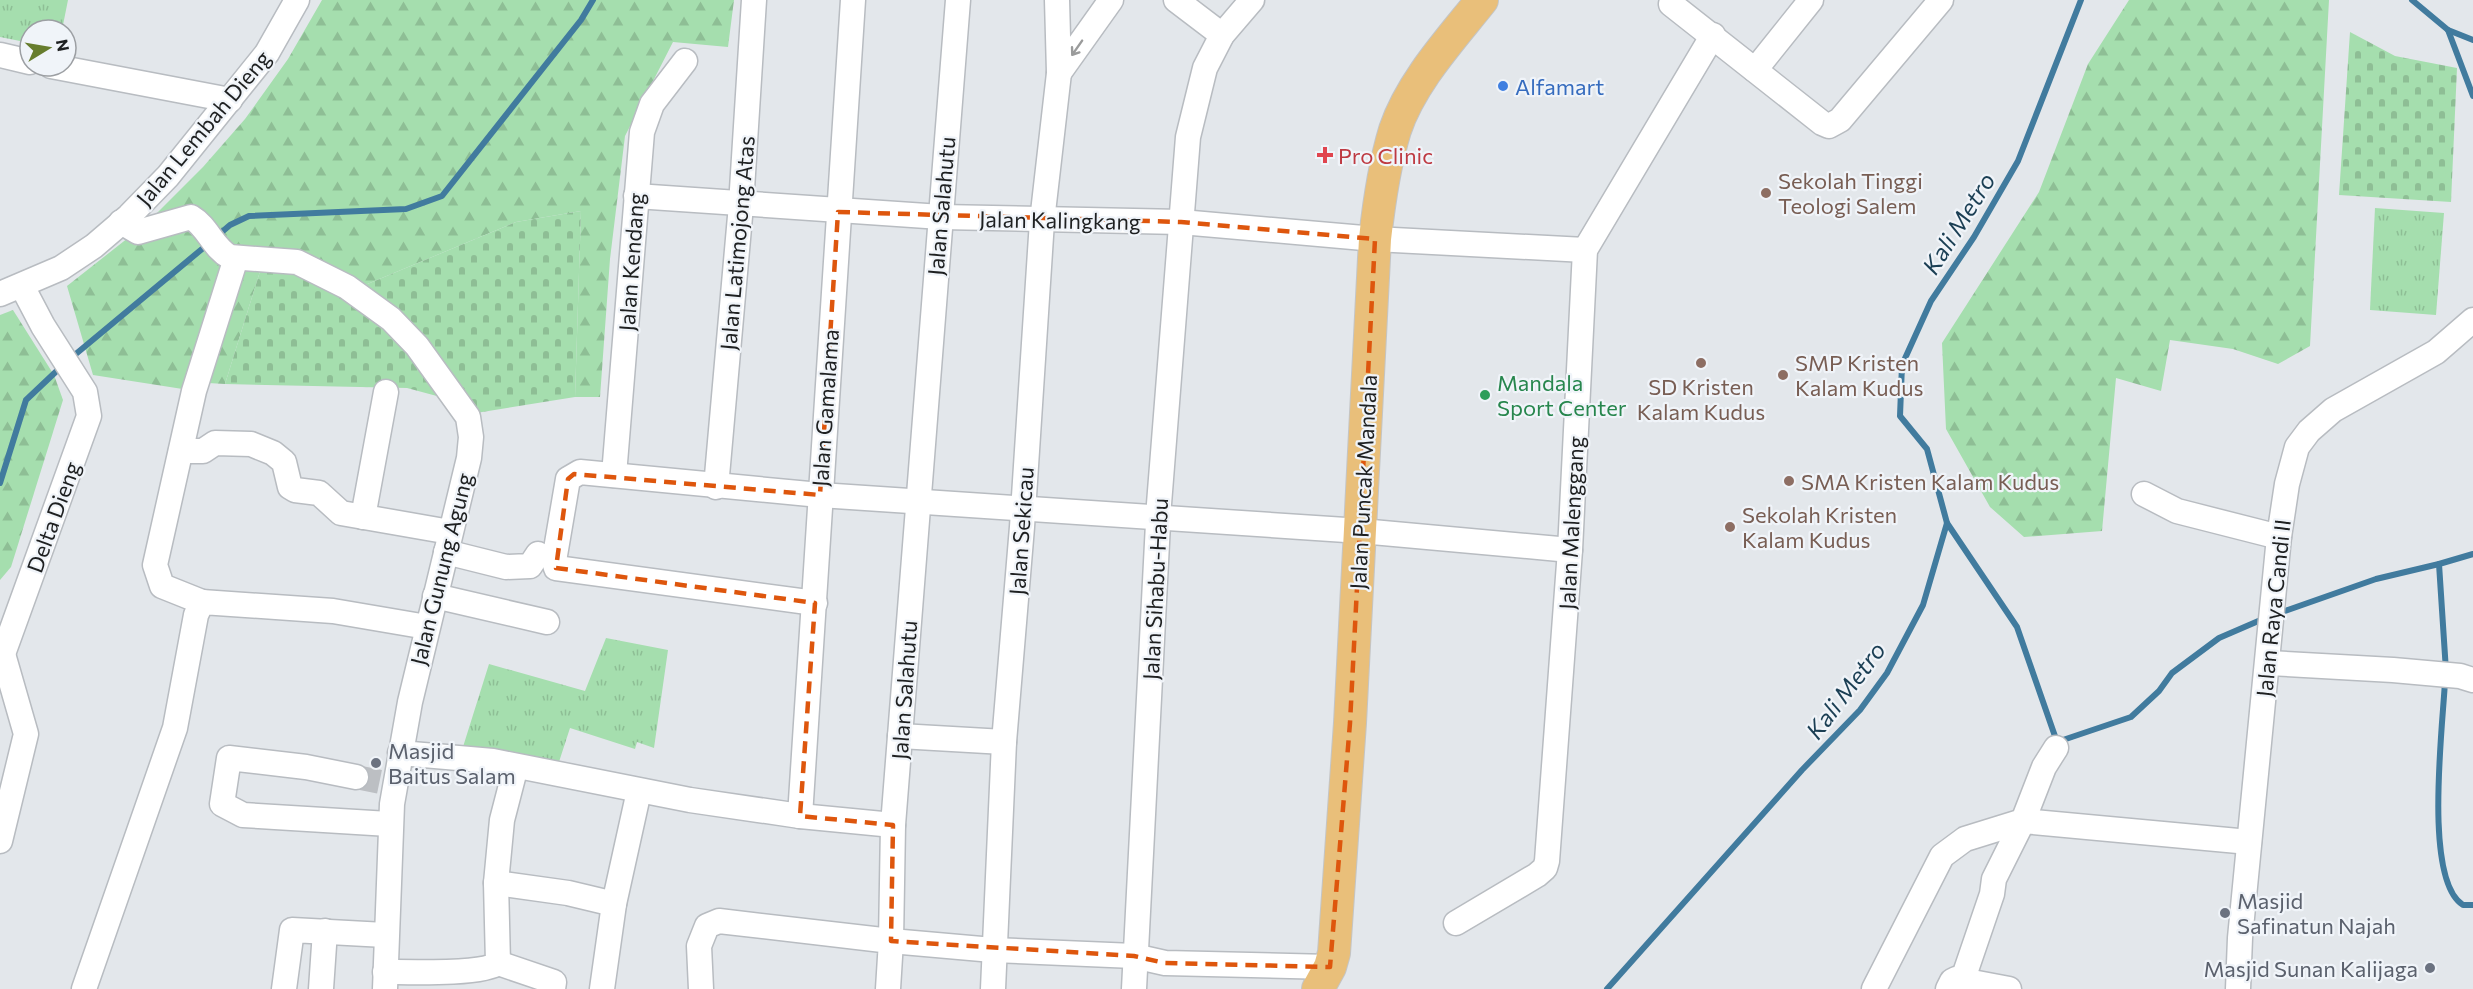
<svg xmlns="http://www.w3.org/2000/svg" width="2473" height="989" font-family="Commissioner,sans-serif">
<defs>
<pattern id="grass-tufts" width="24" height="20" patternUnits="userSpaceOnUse" patternTransform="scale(1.5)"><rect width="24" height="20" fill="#a5deae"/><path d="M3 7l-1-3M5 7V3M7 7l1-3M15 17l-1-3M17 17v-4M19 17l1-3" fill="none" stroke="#8ebe95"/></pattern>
<pattern id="forest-firs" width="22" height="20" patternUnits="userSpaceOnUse" patternTransform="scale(1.5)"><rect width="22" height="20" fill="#a5deae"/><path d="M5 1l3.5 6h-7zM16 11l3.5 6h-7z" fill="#8ebe95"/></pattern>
<pattern id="cemetery-stones" width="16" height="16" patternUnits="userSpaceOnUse" patternTransform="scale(1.5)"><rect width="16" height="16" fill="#a5deae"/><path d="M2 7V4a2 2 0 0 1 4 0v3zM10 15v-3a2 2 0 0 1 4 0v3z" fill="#8ebe95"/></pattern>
</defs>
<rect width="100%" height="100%" fill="#e3e7eb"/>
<g fill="url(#grass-tufts)">
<polygon points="0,0 68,0 62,30 30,30 30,43 0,37"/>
<polygon points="2375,208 2444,213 2436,315 2370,310"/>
<polygon points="606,638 668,650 654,748 637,742 635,749 570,728 557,768 462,750 489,664 585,691"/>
</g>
<g fill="url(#forest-firs)">
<polygon points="322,0 734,0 728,47 673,42 625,136 610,259 600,397 575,397 581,211 516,222 365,285 262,265 225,384 191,382 189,390 93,375 67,286 147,223 203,167 245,119 288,59"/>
<polygon points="2129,0 2329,0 2310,346 2278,364 2233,349 2170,340 2161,391 2116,378 2102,531 2024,537 1990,507 1946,429 1942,343 2039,192 2088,64"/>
<polygon points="13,310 54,375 63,400 11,567 0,580 0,315"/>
</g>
<g fill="url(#cemetery-stones)">
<polygon points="2350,32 2395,56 2457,68 2451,202 2339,195"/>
<polygon points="581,211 575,397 470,414 365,285 516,222"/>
<polygon points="262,265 300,268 391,327 448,399 407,388 225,384"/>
</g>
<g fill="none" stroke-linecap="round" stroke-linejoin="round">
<g stroke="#417b9e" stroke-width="6">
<polyline points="2412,0 2448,30 2473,40"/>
<polyline points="2448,30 2473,96"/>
<polyline points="216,237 230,225 249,216 406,209 442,196 581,20 593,0"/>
<polyline points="71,358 208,244"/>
<polyline points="0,483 26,400 63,365"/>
<polyline points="1947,523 2017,627 2057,742 2131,717 2159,691 2172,673 2219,638 2263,619"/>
<polyline points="2282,612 2376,579 2439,564"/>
<polyline points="2446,671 2439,564 2473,554"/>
<path d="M2445 681C2443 725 2423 880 2463 905H2473"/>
<polyline points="1607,989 1802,770 1860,710 1887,673 1923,605 1947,523 1927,449 1900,416 1902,365 1931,301 1974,237 2018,161 2081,0"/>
</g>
<polyline stroke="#bcbfc3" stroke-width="24" stroke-dasharray="24 12" stroke-linecap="butt" points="356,777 390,784"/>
<g stroke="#b8bcc1" stroke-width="27">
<g id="minor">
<polyline points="958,0 893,825 891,941 993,950 1134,956 1165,963 1330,967"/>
<polyline points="1057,0 1059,73 1111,0"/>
<polyline points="1176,0 1222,35"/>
<polyline points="1671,4 1822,123 1829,126 1840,120 1941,0"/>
<polyline points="0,55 30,62"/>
<polyline points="51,66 230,100"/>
<polyline points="1755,70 1811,0"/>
<polyline points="636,196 941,217 1181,222 1375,239 1585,250"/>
<path d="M121 222 138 232 191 217C208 227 213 248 230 257L297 262 347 287 391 319 417 346 468 417 471 437 469 458 410 702 392 804 385 989"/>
<polyline points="0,294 61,268 94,246 129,216 168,176 267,53 297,0"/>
<polyline points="181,451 203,451 215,443 251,444 273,453 284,462 290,487 295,490 319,493 341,513 450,532"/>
<polyline points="614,475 642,132 652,104 685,61"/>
<polyline points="716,487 741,205 754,0"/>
<polyline points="2144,494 2177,511 2279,537"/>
<polyline points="363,517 386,392"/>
<polyline points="446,552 506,567 530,566 538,554"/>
<polyline points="435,596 547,622"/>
<polyline points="202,602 162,586 155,565 194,391 236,258"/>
<polyline points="815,603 556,568 554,561 568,479 580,472 820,495 1361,531 1570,550"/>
<polyline points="0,655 3,654 89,416 85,392 43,326 22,286"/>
<polyline points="2269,663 2393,670 2460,676 2473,680"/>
<polyline points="900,736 1004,742"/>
<polyline points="400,753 493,761 690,800 800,816 893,825"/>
<polyline points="356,777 306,767 229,758 222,804 243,815 389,824"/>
<polyline points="800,816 853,0"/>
<polyline points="0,841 26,734 3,654"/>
<polyline points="496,883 568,893 614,904"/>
<polyline points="1456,923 1537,875 1545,868 1547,861 1570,550 1585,250 1713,35"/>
<polyline points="498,963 554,982 553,989"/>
<path d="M385 972C406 972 483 975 498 963L496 883 502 820 516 766"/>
<polyline points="1963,979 1992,894 1994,879 2023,821 2249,842"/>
<polyline points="84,989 175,728 196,615 202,602 333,611 427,627"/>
<polyline points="284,989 292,930 385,935"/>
<polyline points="321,989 325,931"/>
<polyline points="602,989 614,904 639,791"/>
<polyline points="701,989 699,946 707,926 719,921 891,941 888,989"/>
<polyline points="993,989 1004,742 1022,527 1042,221 1059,73"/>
<polyline points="1134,989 1159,504 1188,137 1205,68 1222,35 1252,0"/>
<polyline points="1874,989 1942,856 1965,839 2023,821 2044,767 2056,748"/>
<polyline points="1948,989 1952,981 1956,979 2009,989"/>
<polyline points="2238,989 2240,938 2279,537 2287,484 2297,447 2309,431 2333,410 2436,352 2473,320"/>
</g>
</g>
<g stroke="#c4c5c5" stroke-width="34">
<path id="major" d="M1318 989 1330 967 1334 953 1350 723 1375 239C1379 202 1384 166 1395 130 1411 82 1451 39 1482 0"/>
</g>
<use href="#minor" stroke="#fff" stroke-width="24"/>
<use href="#major" stroke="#e9bf7a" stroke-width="32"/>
</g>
<defs><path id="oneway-shaft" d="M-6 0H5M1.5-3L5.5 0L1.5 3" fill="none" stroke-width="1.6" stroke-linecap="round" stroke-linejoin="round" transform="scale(1.5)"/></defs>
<use stroke="#9a9b9b" href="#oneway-shaft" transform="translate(1077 48) rotate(125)"/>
<path fill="none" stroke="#de560d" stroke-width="4.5" stroke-dasharray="12 8" stroke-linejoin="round" d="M838 212 1181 222 1375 239 1350 723 1330 967 1165 963 1134 956 891 941 893 825 800 816 815 603 556 568 568 479 574 474 820 495Z"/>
<circle fill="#3f7fe0" stroke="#f0f4f9" stroke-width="2" cx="1503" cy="86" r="6"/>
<path fill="#e0444e" stroke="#f0f4f9" stroke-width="2" d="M1322 146h6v6h6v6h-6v6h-6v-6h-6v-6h6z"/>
<g fill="#8d6e63" stroke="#f0f4f9" stroke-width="2">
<circle cx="1766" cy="193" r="6"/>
<circle cx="1701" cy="363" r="6"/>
<circle cx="1783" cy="375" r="6"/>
<circle cx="1789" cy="481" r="6"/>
<circle cx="1730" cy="527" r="6"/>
</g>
<circle fill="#2e9e5b" stroke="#f0f4f9" stroke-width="2" cx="1485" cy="395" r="6"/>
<g fill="#6b7280" stroke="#f0f4f9" stroke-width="2">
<circle cx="376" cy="763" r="6"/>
<circle cx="2225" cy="913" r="6"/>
<circle cx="2430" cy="968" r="6"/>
</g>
<g text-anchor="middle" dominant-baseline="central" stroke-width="4.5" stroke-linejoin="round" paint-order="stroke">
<g font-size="22" fill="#366cbe" stroke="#f0f4f9" text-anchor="start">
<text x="1515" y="86">Alfamart</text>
</g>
<g font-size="22" fill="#1e2021" stroke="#f0f4f9">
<text transform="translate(203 128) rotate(-50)">Jalan Lembah Dieng</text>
<text transform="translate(941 206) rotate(-85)">Jalan Salahutu</text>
<text transform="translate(1060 220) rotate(1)">Jalan Kalingkang</text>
<text transform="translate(737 243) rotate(-85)">Jalan Latimojong Atas</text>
<text transform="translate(631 262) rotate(-86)">Jalan Kendang</text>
<text transform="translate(825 408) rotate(-86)">Jalan Gamalama</text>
<text transform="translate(1363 482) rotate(-87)">Jalan Puncak Mandala</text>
<text transform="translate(53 517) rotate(-70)">Delta Dieng</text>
<text transform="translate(1571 523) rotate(-87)">Jalan Malenggang</text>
<text transform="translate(1021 531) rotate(-86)">Jalan Sekicau</text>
<text transform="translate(441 569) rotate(-76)">Jalan Gunung Agung</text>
<text transform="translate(1155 589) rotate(-87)">Jalan Sihabu-Habu</text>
<text transform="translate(2273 608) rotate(-84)">Jalan Raya Candi II</text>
<text transform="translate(904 690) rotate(-86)">Jalan Salahutu</text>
</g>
<g font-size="22" fill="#be3a42" stroke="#f0f4f9" text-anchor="start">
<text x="1338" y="155">Pro Clinic</text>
</g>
<g font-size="22" fill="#785e54" stroke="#f0f4f9" text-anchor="start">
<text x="1778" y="180">Sekolah Tinggi<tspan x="1778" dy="25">Teologi Salem</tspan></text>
<text x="1795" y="362">SMP Kristen<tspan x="1795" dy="25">Kalam Kudus</tspan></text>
<text x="1701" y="386" text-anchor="middle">SD Kristen<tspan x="1701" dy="25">Kalam Kudus</tspan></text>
<text x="1801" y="481">SMA Kristen Kalam Kudus</text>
<text x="1742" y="514">Sekolah Kristen<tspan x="1742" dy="25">Kalam Kudus</tspan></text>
</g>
<g font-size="22" fill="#27864d" stroke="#f0f4f9" text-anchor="start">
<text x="1497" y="382">Mandala<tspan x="1497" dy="25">Sport Center</tspan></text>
</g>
<g font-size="22" fill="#5b616d" stroke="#f0f4f9" text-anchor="start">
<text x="388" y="750">Masjid<tspan x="388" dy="25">Baitus Salam</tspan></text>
<text x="2237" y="900">Masjid<tspan x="2237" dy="25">Safinatun Najah</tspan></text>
<text x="2418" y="968" text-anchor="end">Masjid Sunan Kalijaga</text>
</g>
<g font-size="24" font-style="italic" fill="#1b3f54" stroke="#f0f4f9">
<text transform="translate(1958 223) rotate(-58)">Kali Metro</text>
<text transform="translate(1845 690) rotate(-53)">Kali Metro</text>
</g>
</g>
<g transform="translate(48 48) rotate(79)"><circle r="28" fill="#f0f4f9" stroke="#9c9fa3" stroke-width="1.5"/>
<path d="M0-4.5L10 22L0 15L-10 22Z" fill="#677d2e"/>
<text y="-9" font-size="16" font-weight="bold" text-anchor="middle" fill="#1e2021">N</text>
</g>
</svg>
